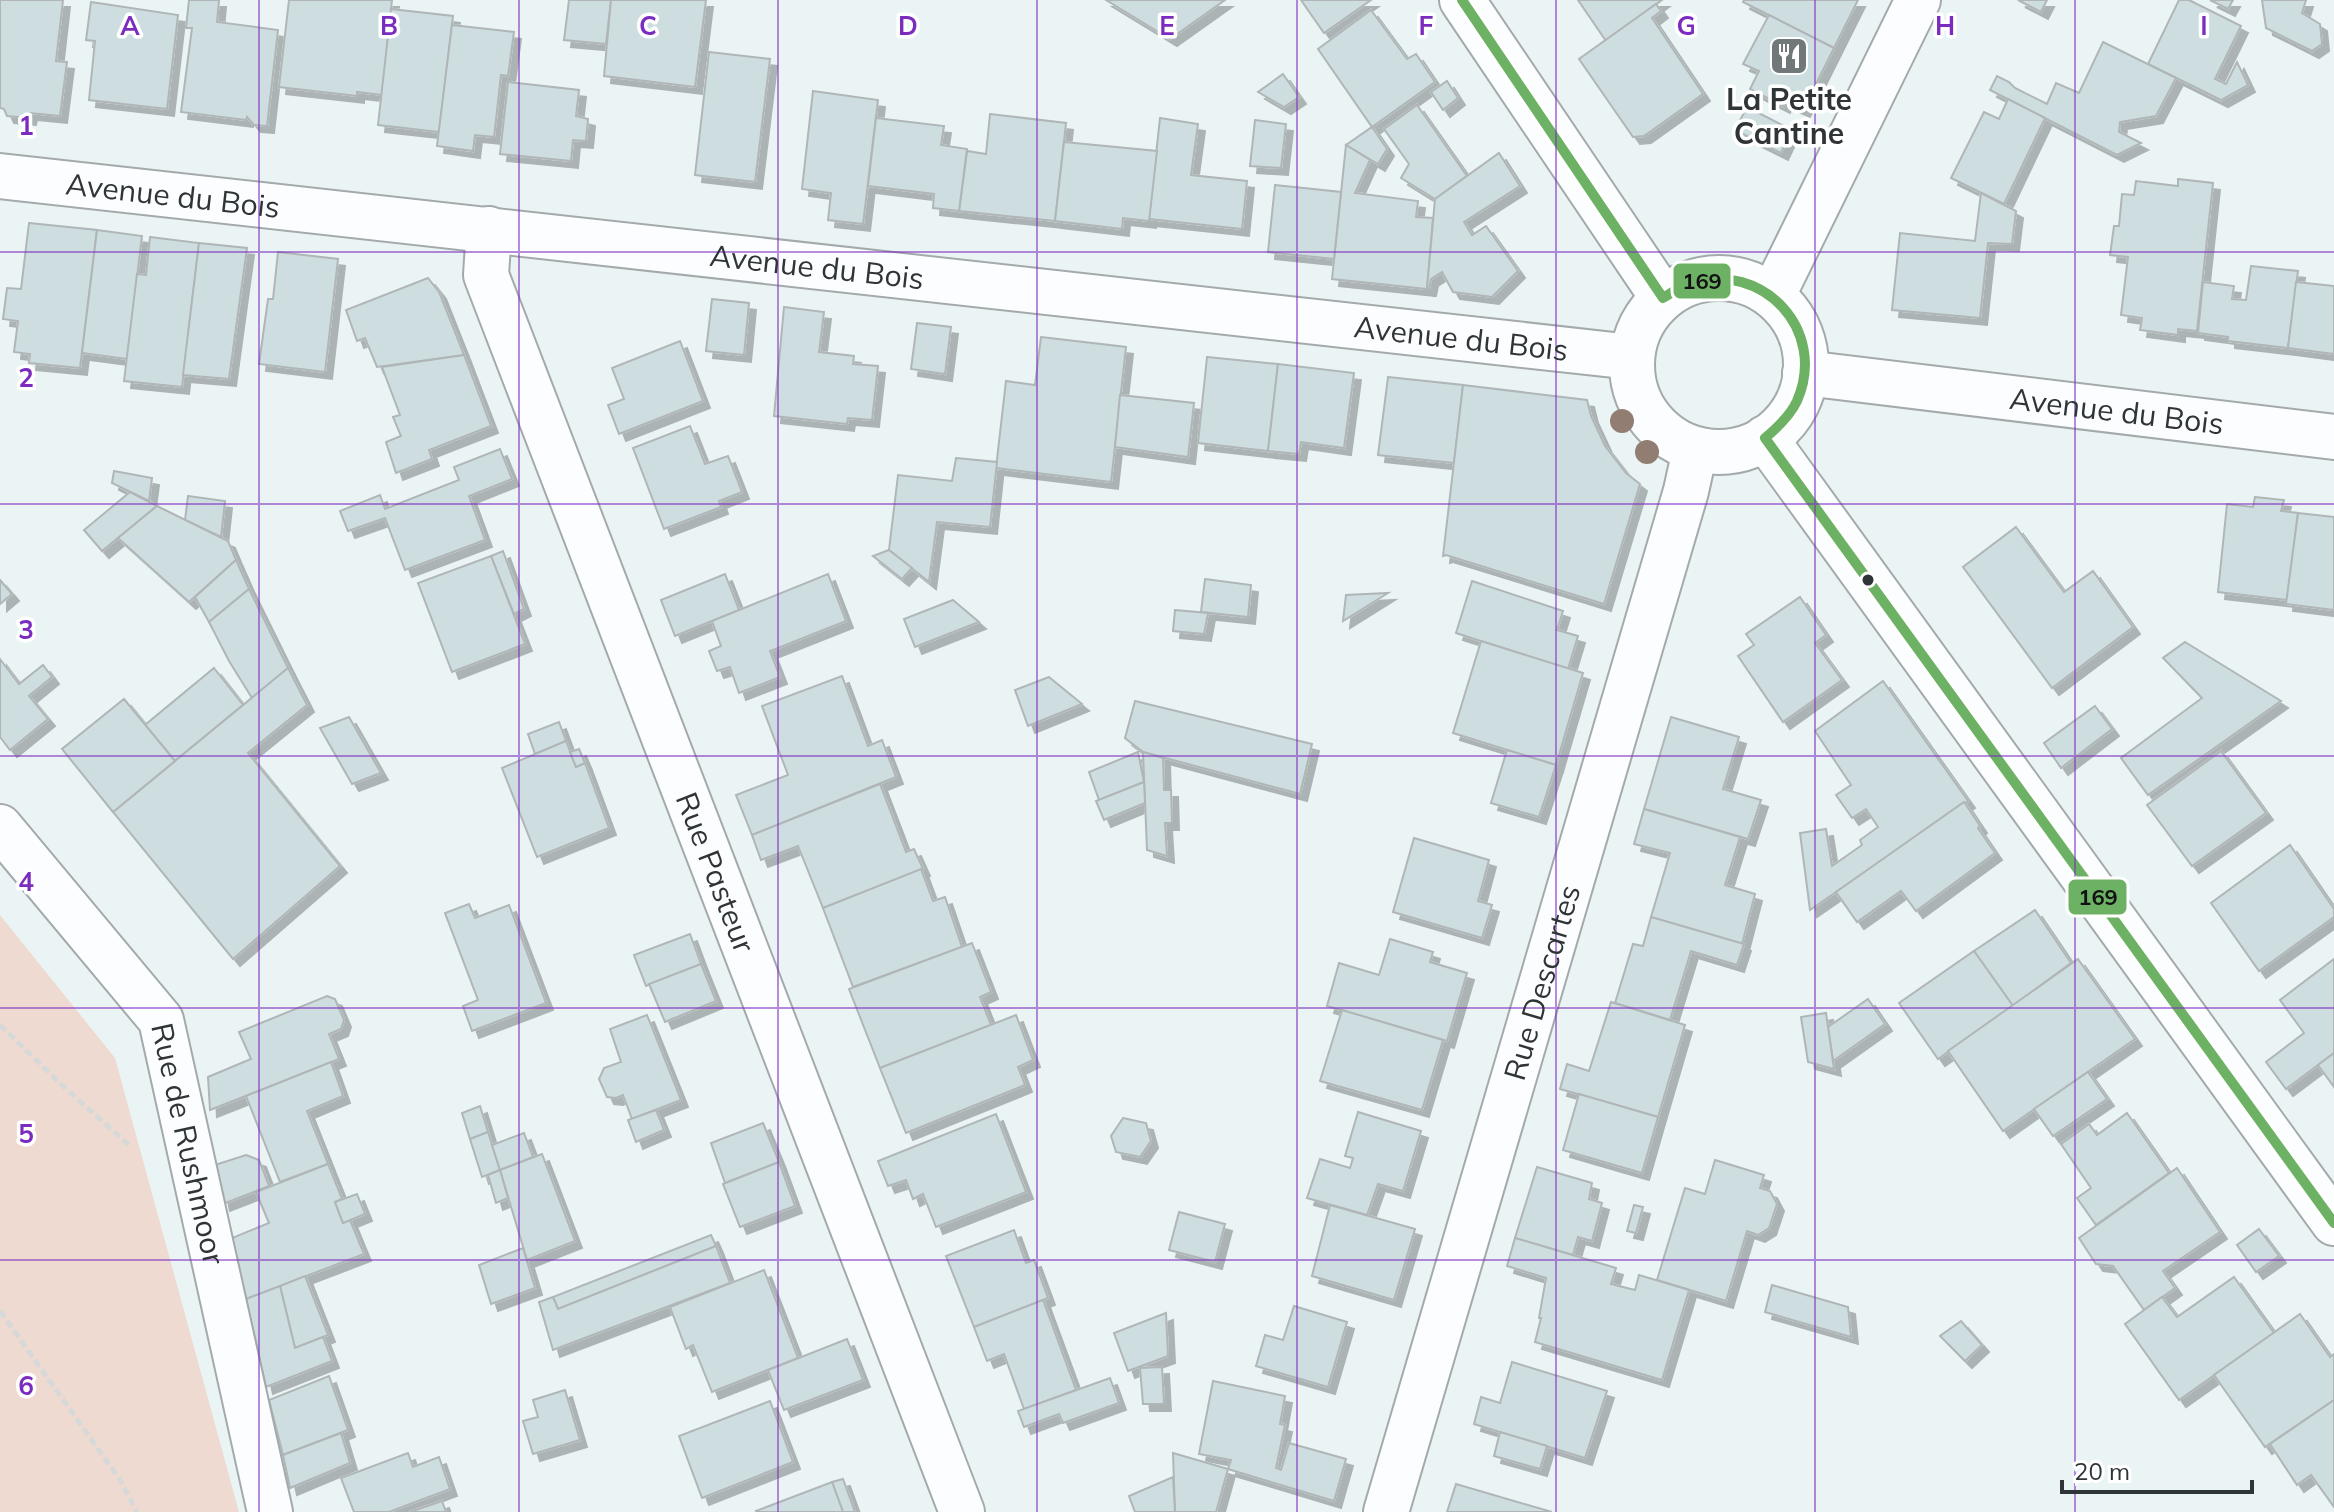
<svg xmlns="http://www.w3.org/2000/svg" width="2334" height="1512" font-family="Mulish,sans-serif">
<defs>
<filter id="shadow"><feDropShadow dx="7" dy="7" stdDeviation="0" flood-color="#0004"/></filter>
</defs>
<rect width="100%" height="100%" fill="#ebf4f5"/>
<polygon fill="#eedad0" points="0,915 115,1058 239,1512 0,1512"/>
<g fill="#cedee0" stroke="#b0b6b7" stroke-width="2" filter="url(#shadow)">
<polygon points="0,0 63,0 56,61 67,62 60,116 30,113 29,118 7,116 4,109 0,108"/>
<polygon points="189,0 219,0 217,22 278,30 267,126 254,125 247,117 246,120 181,112 192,28 186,28"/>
<polygon points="289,0 392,0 382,95 357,92 357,96 279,87"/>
<polygon points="569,0 611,0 606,44 564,40"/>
<polygon points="611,0 706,0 695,87 604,76"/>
<polygon points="1106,0 1225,0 1170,39"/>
<polygon points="1301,0 1371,0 1324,33"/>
<polygon points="1578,0 1662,0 1606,41"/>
<polygon points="1744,0 1858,0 1834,48 1743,2"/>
<polygon points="2018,0 2047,0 2041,12"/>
<polygon points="2179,0 2189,0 2241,26 2215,79 2226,84 2237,62 2248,85 2221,100 2148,64"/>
<polygon points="2210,0 2233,0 2228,9"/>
<polygon points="2262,0 2306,0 2302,13 2320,24 2322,44 2312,51 2266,28"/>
<polygon points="91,2 178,15 167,109 89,100 95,41 86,40"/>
<polygon points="1656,4 1661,11 1652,18 1703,94 1644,136 1633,137 1579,59"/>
<polygon points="391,9 453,16 439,132 378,125"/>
<polygon points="1371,10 1407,59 1416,54 1435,82 1372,127 1318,49"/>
<polygon points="1769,15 1834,48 1803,110 1785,102 1783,106 1750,89 1759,71 1743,64"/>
<polygon points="452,25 514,32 508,76 501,75 494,137 475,135 473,151 437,146"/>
<polygon points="2103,42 2176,78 2156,116 2120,122 2119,132 2141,143 2117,155 1990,90 1997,76 2009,82 2015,88 2047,104 2056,83 2079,93"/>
<polygon points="709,52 770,59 755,182 695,175"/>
<polygon points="1283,74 1299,97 1284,107 1258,92"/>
<polygon points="1447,81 1458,98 1443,110 1431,92"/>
<polygon points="508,82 579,90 576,116 588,119 586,141 573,140 571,161 500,154"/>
<polygon points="813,91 878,100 863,224 828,220 831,193 802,189"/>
<polygon points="2008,99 2045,118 2004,204 1951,178 1984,112 1999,119"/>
<polygon points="1417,105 1467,176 1435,199 1401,178 1409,164 1384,129"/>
<polygon points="1747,107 1792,130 1781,153 1735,130"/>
<polygon points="990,114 1066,123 1055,221 959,211 967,151 986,154"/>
<polygon points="876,118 944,126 941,145 967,149 959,211 933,208 934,194 868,186"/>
<polygon points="1160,118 1198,124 1191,175 1247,181 1242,229 1149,219"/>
<polygon points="1255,120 1286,124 1281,168 1250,166"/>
<polygon points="1372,127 1387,149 1378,164 1346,145"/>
<polygon points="1064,142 1157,151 1149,221 1123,218 1122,229 1055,221"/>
<polygon points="1346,145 1370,160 1355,193 1418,201 1416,217 1433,218 1427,289 1332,279"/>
<polygon points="1499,153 1520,186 1464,222 1472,235 1486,226 1518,271 1492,297 1453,292 1442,272 1431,279 1429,289 1427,289 1435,199"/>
<polygon points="2178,179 2213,183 2197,331 2178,329 2178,335 2140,330 2142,318 2121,315 2128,257 2110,255 2114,226 2119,226 2122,194 2134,195 2136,181 2178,186"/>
<polygon points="1275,185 1341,192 1334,259 1268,252"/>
<polygon points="1981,193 2016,211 2012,244 1988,243 1980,318 1892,310 1900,233 1975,241"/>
<polygon points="29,223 97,230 80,368 29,363 30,354 14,352 18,321 3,319 7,288 21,289"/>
<polygon points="97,230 142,236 127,359 82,353"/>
<polygon points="150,237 199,243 182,387 124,381 137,274 146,275"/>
<polygon points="199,243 247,248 229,379 183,375"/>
<polygon points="278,252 338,259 325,372 259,364 268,299 273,299"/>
<polygon points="2251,266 2298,271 2288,348 2228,341 2228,337 2198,333 2203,282 2234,286 2232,299 2246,300"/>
<polygon points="428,278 439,292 464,355 377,367 365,338 357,341 346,310"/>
<polygon points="2296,282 2334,286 2334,354 2288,348"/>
<polygon points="712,299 749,303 744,355 706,351"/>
<polygon points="784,307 824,312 819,352 854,356 853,364 878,366 872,420 848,418 847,424 774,416"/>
<polygon points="917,323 951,327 945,374 911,369"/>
<polygon points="1041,337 1126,347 1111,482 996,468 1006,381 1035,385"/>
<polygon points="680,341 703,401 619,434 608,405 624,399 612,368"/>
<polygon points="464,355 491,426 429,450 432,459 396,473 386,442 401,436 393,417 400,415 382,367"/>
<polygon points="1207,357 1278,364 1268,451 1198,443"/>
<polygon points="1278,364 1354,373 1344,448 1301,442 1299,454 1268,451"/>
<polygon points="1388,377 1463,385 1454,463 1378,455"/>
<polygon points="1463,385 1587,400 1591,416 1605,446 1626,473 1640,484 1604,604 1446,555 1443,556"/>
<polygon points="1120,395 1194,403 1188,457 1115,447"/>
<polygon points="690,426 705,464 728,456 742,492 719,501 721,507 664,529 633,448"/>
<polygon points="500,449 512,479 469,496 485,540 405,570 385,518 348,531 340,511 380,495 385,509 459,480 454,467"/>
<polygon points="956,458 997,462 990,527 937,522 929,582 889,550 898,475 952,481"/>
<polygon points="114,471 152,478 149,501 112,483"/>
<polygon points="130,492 157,506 102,551 84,530"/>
<polygon points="188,496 225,501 221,537 185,520"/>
<polygon points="2255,497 2284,500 2281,511 2298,513 2287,600 2218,592 2227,504 2253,507"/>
<polygon points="157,506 228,541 236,560 189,602 118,538"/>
<polygon points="2298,513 2334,517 2334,610 2286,604"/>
<polygon points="2016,527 2064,592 2093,571 2133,627 2052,688 1963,567"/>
<polygon points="889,550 912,568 902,579 873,556"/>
<polygon points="503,551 524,609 514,614 491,556"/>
<polygon points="491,556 525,644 452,672 418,583"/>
<polygon points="236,560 249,589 209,622 195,597"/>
<polygon points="725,574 739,610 675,636 661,600"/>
<polygon points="828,574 846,621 770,651 780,677 739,693 730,667 717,671 709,651 721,646 712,621"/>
<polygon points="1205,579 1251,585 1248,617 1201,612"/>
<polygon points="0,580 12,594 0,604"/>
<polygon points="1472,581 1563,611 1557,630 1578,636 1568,669 1456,633"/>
<polygon points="249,589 288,668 252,698 229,661 209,622"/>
<polygon points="1388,593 1343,621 1346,595"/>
<polygon points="1800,597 1826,635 1815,643 1842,680 1783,722 1738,656 1754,645 1746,634"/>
<polygon points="953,600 979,622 915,647 904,619"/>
<polygon points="1175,610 1208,613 1204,634 1173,631"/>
<polygon points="1481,641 1583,673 1556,765 1453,733"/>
<polygon points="2185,642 2281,701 2148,795 2121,758 2202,698 2163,658"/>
<polygon points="0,659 19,684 43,665 52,677 29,696 48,719 10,750 0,737"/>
<polygon points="214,668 243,705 175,761 145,725"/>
<polygon points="288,668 307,705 248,753 340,866 233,959 113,812"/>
<polygon points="842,676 868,746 882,740 896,777 752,835 736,795 788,775 762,706"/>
<polygon points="1049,677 1082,704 1028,726 1015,690"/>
<polygon points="1883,681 1968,801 1810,910 1800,833 1826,829 1832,866 1862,845 1860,840 1878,827 1866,809 1852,818 1836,795 1851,785 1815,731"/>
<polygon points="124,699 175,761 113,812 62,749"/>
<polygon points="1135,701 1312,744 1300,794 1143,752 1125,738"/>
<polygon points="2095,706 2112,729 2061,768 2044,743"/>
<polygon points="349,717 381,773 352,784 320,728"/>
<polygon points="1671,717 1739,737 1723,789 1761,800 1748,839 1644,809"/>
<polygon points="559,722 566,741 535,754 528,734"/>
<polygon points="566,741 576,767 585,763 609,828 537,857 502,768"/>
<polygon points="579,749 585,763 576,767 570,752"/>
<polygon points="1507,750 1556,765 1539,817 1491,803"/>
<polygon points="2221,751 2266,813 2192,866 2147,805"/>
<polygon points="1138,752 1144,782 1099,800 1089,772"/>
<polygon points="1143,752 1163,758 1164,790 1171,790 1172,823 1165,823 1167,856 1147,850"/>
<polygon points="1144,782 1145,803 1104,820 1096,801"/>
<polygon points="880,784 906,852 914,849 923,869 823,908 798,846 761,860 752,835"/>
<polygon points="1964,802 1980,826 1978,828 1995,853 1916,911 1901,891 1857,922 1836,892"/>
<polygon points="1644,809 1740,837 1725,885 1755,894 1742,944 1651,917 1670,853 1634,844"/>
<polygon points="1414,838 1489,860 1478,901 1492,905 1482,938 1393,912"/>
<polygon points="2290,845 2334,909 2334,917 2259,971 2211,903"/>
<polygon points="921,869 933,901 945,897 962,947 853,987 823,908"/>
<polygon points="469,904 475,918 509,905 546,1003 472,1031 463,1006 478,1000 445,913"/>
<polygon points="2035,910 2071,963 2013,1006 1974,951"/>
<polygon points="1651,917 1744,944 1737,965 1691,951 1670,1020 1615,1003 1633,944 1643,946"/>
<polygon points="690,934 701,964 646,986 634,955"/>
<polygon points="1390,939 1433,952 1430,962 1467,973 1447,1041 1327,1006 1339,963 1379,975"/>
<polygon points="972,943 991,992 980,997 991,1025 880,1068 849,989"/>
<polygon points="1974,951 2013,1006 1938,1059 1899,1003"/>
<polygon points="2078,959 2135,1039 2003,1131 1948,1051"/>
<polygon points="2334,959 2334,1053 2286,1089 2266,1062 2304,1033 2280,1000"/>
<polygon points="701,964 716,1001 665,1022 649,984"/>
<polygon points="327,996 335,999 344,1020 341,1029 329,1034 339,1059 210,1110 208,1077 251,1059 239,1032"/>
<polygon points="1868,999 1885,1024 1833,1061 1828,1027"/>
<polygon points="1611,1002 1685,1025 1658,1117 1560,1089 1567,1064 1589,1071"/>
<polygon points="1342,1010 1443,1040 1422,1110 1320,1081"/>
<polygon points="1826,1013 1834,1069 1808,1062 1801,1017"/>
<polygon points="647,1015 681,1100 632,1119 623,1095 616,1098 607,1097 599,1079 604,1068 621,1062 610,1029"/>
<polygon points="1016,1015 1033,1060 1018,1067 1025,1085 906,1133 880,1068"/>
<polygon points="2334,1053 2334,1087 2318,1065"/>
<polygon points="331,1062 343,1096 307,1111 328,1164 280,1182 246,1096"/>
<polygon points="2088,1072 2107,1099 2053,1136 2034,1109"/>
<polygon points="1579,1094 1658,1117 1642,1173 1563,1150"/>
<polygon points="480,1106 488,1132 470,1139 462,1113"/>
<polygon points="656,1110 664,1130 636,1142 628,1120"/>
<polygon points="1358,1112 1421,1131 1403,1191 1378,1184 1367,1215 1307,1198 1320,1159 1350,1168 1353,1158 1345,1156"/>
<polygon points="2127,1113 2169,1173 2096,1225 2077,1198 2091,1188 2061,1144 2089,1124 2097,1135"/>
<polygon points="996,1114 1026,1192 936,1227 923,1194 913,1199 906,1180 888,1186 878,1161"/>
<polygon points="1123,1118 1146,1123 1151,1141 1140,1157 1116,1152 1111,1136"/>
<polygon points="763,1123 779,1162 725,1183 711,1143"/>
<polygon points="488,1132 500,1170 482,1177 470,1139"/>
<polygon points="524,1133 533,1157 500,1170 492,1145"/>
<polygon points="542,1154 575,1241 527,1260 500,1170"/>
<polygon points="246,1155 259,1160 269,1186 223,1204 215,1165"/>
<polygon points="1715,1160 1764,1175 1760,1188 1770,1191 1777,1204 1769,1228 1758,1235 1747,1231 1726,1301 1657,1280 1685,1188 1705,1194"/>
<polygon points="779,1162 795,1206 740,1227 723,1184"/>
<polygon points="328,1164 342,1199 335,1202 343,1223 350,1220 364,1254 246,1299 232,1238 269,1223 256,1192"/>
<polygon points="1537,1167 1592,1183 1589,1199 1602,1203 1592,1241 1578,1237 1573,1255 1515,1238"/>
<polygon points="2177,1168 2220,1232 2163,1271 2175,1288 2144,1310 2113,1266 2096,1264 2079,1238"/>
<polygon points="500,1170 508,1198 496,1203 488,1175"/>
<polygon points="357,1194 365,1214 343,1223 335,1202"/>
<polygon points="1330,1205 1415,1229 1394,1300 1312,1276"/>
<polygon points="1634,1205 1643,1207 1636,1233 1627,1231"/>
<polygon points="1179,1212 1225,1224 1215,1262 1169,1250"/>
<polygon points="2259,1229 2279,1256 2256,1272 2237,1245"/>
<polygon points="1014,1230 1026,1263 1034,1260 1048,1298 974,1327 946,1256"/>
<polygon points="711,1235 716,1246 558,1309 553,1297"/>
<polygon points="1515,1238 1616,1268 1611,1284 1635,1290 1639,1275 1689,1290 1662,1380 1535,1342 1541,1318 1539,1318 1546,1278 1507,1266"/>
<polygon points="716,1246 730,1283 553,1350 539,1302 553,1297 558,1309"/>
<polygon points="523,1248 535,1288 491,1304 479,1265"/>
<polygon points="764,1270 798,1358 712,1392 693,1345 686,1349 670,1307"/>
<polygon points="305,1276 328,1335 295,1348 280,1286"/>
<polygon points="2234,1277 2274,1333 2179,1400 2125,1324 2162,1297 2177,1317"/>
<polygon points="1772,1285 1848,1307 1851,1337 1765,1312"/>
<polygon points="280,1286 295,1348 323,1337 332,1361 266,1387 246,1299"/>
<polygon points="1043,1300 1076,1390 1024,1409 1004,1354 987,1361 974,1327"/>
<polygon points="1294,1306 1347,1322 1328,1387 1256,1366 1265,1335 1283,1340"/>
<polygon points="1166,1313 1168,1356 1128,1371 1114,1333"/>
<polygon points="2300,1314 2330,1357 2334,1354 2334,1400 2265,1447 2214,1375"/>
<polygon points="1961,1321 1982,1345 1965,1361 1940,1336"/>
<polygon points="847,1339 863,1380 784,1410 768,1370"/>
<polygon points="1512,1362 1607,1391 1585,1458 1474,1424 1481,1397 1500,1403"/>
<polygon points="1162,1367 1164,1404 1143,1404 1140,1368"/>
<polygon points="329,1376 348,1430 283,1455 269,1400"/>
<polygon points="1110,1378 1119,1403 1063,1423 1059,1414 1024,1427 1018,1411"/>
<polygon points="1213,1381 1285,1396 1280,1424 1285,1425 1276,1468 1281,1470 1289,1443 1346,1459 1334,1501 1228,1469 1231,1460 1199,1454"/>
<polygon points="565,1390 580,1440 533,1454 523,1421 538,1417 533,1400"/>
<polygon points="2334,1400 2334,1507 2311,1475 2297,1485 2270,1444"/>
<polygon points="770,1401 793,1462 702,1498 679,1436"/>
<polygon points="1500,1432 1547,1446 1540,1469 1494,1456"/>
<polygon points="341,1433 350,1463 290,1488 283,1455"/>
<polygon points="408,1453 413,1467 439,1457 450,1489 389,1512 354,1512 341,1478"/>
<polygon points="1173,1453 1228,1469 1216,1512 1175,1512"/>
<polygon points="1173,1477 1175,1512 1135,1512 1129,1496"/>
<polygon points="843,1479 855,1512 843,1512 832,1482"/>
<polygon points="832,1482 843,1512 757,1512 756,1511"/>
<polygon points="1456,1484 1552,1512 1447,1512"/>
<polygon points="442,1501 446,1512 410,1512"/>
</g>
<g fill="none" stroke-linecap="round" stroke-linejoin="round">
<g stroke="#a4aaab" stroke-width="48">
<g id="street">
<polyline points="1462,0 1663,298"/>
<path id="s1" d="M0 176 1632 357"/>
<path id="s2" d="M489 229 486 275 962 1512"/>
<circle cx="1719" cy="365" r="87"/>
<polyline points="1773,295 1918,0"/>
<path id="s3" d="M1805 373 2334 437"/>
<polyline points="1765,438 2334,1223"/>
<path id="s4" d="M0 827 161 1020 270 1512"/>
<path id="s5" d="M1386 1512 1686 491 1695 450"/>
</g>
</g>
<g stroke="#d7d9d9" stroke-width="5" stroke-dasharray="8 4" stroke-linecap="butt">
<polyline points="0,1025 65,1088 130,1146"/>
<polyline points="0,1311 120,1480 137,1512"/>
</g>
<use href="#street" stroke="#fcfdfe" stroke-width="44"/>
<g stroke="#fff" stroke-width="16">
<path id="bus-1" d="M1462 0 1663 298C1672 293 1680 286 1690 283 1763 261 1828 330 1797 401 1790 416 1777 428 1765 438L2334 1223"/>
</g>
<use href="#bus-1" stroke="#6db264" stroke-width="10"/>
</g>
<g fill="#917d71">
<circle cx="1622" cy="421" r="12"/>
<circle cx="1647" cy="452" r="12"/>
</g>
<path fill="none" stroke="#7b2cbf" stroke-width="2" stroke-opacity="0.55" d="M259 0V1512M519 0V1512M778 0V1512M1037 0V1512M1297 0V1512M1556 0V1512M1815 0V1512M2075 0V1512M0 252H2334M0 504H2334M0 756H2334M0 1008H2334M0 1260H2334"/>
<defs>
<g id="restaurant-square" transform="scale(2)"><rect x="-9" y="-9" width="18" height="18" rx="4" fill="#717879" stroke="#fff"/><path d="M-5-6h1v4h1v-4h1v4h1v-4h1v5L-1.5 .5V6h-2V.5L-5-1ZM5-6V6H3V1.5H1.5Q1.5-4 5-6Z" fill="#fff"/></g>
</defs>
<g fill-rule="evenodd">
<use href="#restaurant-square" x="1789" y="56"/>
</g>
<circle fill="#2f3536" stroke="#fff" stroke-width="3" cx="1868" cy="580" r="7"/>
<g text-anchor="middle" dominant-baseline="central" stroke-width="7" stroke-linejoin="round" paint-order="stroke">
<g font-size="30" font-weight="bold" fill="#2f3536" stroke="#fff">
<text x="1789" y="99">La Petite<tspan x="1789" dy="34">Cantine</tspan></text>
</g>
<g font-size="30" fill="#2f3536" stroke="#fff">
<text stroke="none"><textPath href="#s1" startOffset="174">Avenue du Bois</textPath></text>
<text stroke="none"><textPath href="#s1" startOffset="822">Avenue du Bois</textPath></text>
<text stroke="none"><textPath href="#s1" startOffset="1470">Avenue du Bois</textPath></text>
<text stroke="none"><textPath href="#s3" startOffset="314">Avenue du Bois</textPath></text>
<text stroke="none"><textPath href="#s2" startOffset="686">Rue Pasteur</textPath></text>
<text stroke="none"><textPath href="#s5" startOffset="552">Rue Descartes</textPath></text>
<text stroke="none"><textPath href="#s4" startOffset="378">Rue de Rushmoor</textPath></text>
</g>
</g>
<g font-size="26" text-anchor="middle" font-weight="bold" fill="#7b2cbf" stroke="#fff" stroke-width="7" stroke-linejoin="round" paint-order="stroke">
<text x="130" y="35">A</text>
<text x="389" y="35">B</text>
<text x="648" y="35">C</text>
<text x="908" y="35">D</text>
<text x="1167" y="35">E</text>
<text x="1426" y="35">F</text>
<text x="1686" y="35">G</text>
<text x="1945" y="35">H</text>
<text x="2204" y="35">I</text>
<text x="26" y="135">1</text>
<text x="26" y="387">2</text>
<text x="26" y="639">3</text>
<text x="26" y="891">4</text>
<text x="26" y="1143">5</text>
<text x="26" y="1395">6</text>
</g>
<g stroke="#fff" stroke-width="3">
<rect x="1672" y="262" width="60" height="38" rx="8" fill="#6db264"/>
<rect x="2067" y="878" width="61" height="38" rx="8" fill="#6db264"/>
</g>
<g font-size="22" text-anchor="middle" font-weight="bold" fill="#111">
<text x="1702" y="289">169</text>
<text x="2098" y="905">169</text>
</g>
<path d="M2062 1480v12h190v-12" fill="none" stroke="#2f3536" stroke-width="4"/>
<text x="2074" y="1480" font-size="24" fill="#2f3536" stroke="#ffffff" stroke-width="6" paint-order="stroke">20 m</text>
</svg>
